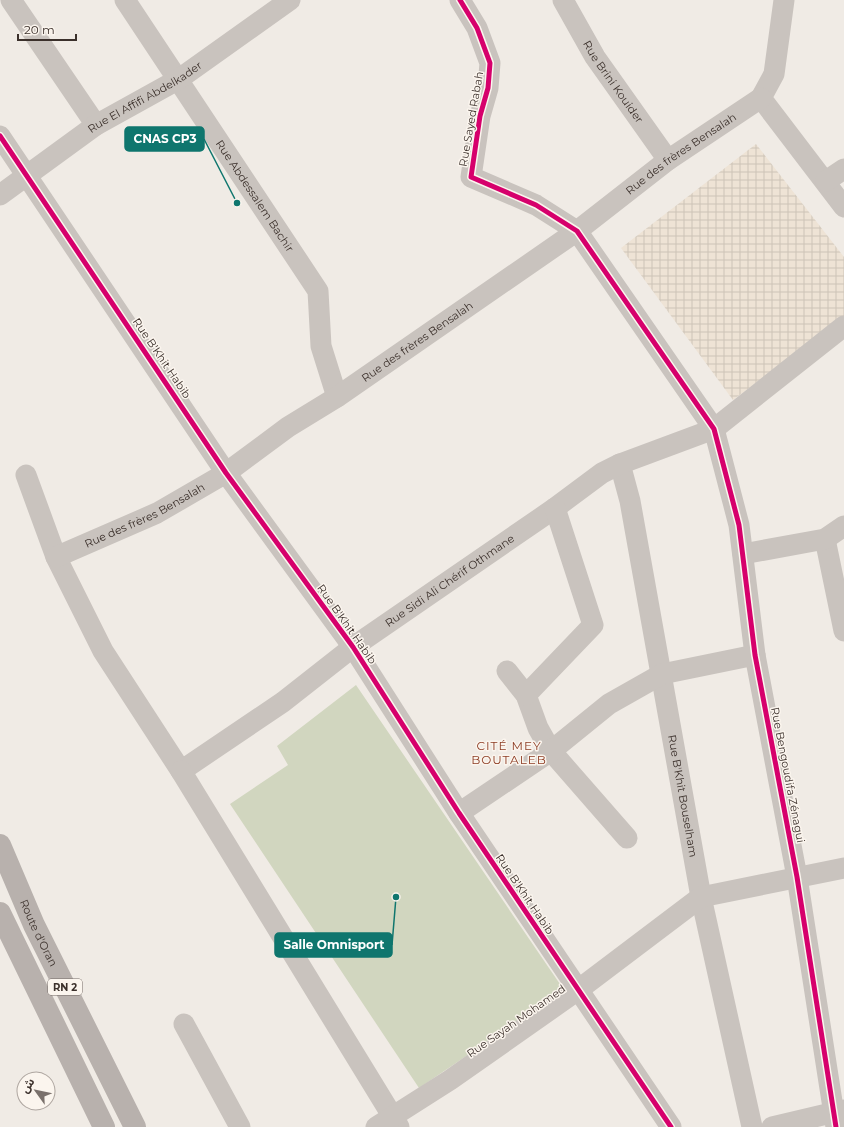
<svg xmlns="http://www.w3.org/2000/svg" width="844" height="1127" font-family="Montserrat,'Noto Sans Arabic',sans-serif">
<defs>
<pattern id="plaza-grid" width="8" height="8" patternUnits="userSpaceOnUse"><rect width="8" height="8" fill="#eee3d5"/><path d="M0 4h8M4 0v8" fill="none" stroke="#cdc3b7"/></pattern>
</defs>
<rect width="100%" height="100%" fill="#f0ebe5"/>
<polygon fill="#d1d6bf" points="356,685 564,990 419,1088 230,804 288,765 277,746"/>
<polygon fill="url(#plaza-grid)" points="756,144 844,257 844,318 733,400 621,248"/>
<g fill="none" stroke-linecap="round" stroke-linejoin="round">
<g stroke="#c9c3be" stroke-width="21">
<polyline points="11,0 96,125"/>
<path id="s1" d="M125 0 318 291 321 346 337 397"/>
<polyline points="460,0 477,28 490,63 488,88 480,116 471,177 536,205 577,231 714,429 739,525 755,655 797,877 836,1127"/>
<path id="s2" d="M563 0 595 57 668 160"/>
<polyline points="784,0 774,74 761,98 844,207"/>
<polyline points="0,136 226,473 353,647 459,813 671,1127"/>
<polyline points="826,181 844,169"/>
<path id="s3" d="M0 195 96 125 179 79 290 0"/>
<path id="s4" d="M620 464 630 501 701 897 752 1127"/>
<path id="s5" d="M26 475 56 557 103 651 181 771 283 702 353 647 555 508 602 473 620 464 714 429 844 326"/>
<polyline points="825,539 844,631"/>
<polyline points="743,554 825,539 844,526"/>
<path id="s6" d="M56 557 157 513 226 473 288 427 337 397 577 231 668 160 761 98"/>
<polyline points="507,671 526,695 538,728 551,751 627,838"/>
<polyline points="526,695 593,625 555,508"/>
<polyline points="181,771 399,1127"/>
<polyline points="459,813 551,751 609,704 662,674 755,655"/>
<polyline points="184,1024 240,1127"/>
<polyline points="376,1127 450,1080 578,990 701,897 844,868"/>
<polyline points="772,1127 844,1110"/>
</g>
<g stroke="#b8b1ad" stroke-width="22">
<path id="s7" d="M0 845 34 925 135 1127"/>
<polyline points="0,913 104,1127"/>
</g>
<g stroke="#fbf5ee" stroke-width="8">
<g id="cycleway">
<polyline points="460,0 477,28 490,63 488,88 480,116 471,177 536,205 577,231 714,429 739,525 755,655 797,877 836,1127"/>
<polyline points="0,136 226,473 353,647 459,813 671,1127"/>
</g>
</g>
<use href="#cycleway" stroke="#d6006c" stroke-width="5"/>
</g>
<g text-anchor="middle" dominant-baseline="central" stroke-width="3" stroke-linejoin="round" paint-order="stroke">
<rect fill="#fbf5ee" stroke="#756b66" stroke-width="1" x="48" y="979" width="34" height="16" rx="3"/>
<g font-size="10" font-weight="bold" fill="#3b302b">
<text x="65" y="987">RN 2</text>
</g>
<g font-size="11" fill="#3b302b" stroke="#fbf5ee">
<text stroke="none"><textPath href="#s2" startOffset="96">Rue Brini Kouider</textPath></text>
<text stroke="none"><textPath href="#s3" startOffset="175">Rue El Affifi Abdelkader</textPath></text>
<text transform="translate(471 119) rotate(-80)">Rue Sayed Rabah</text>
<text stroke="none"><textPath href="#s6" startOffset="746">Rue des frères Bensalah</textPath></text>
<text stroke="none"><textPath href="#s1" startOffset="235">Rue Abdessalem Bachir</textPath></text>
<text stroke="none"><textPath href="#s6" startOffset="422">Rue des frères Bensalah</textPath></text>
<text transform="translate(162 358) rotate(56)">Rue B'Khit Habib</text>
<text stroke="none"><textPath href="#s6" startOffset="98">Rue des frères Bensalah</textPath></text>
<text stroke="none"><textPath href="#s5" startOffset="665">Rue Sidi Ali Chérif Othmane</textPath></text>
<text transform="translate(347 624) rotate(55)">Rue B'Khit Habib</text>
<text transform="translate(788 775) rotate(79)">Rue Bengoudifa Zénagui</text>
<text stroke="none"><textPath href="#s4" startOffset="338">Rue B'Khit Bouselham</textPath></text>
<text transform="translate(525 894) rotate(56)">Rue B'Khit Habib</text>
<text stroke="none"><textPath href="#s7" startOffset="96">Route d'Oran</textPath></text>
<text transform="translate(516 1021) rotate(-35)">Rue Sayah Mohamed</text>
</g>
<g font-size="12" letter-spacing="1" fill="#8c3b22" stroke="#fbf5ee">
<text x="509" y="745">CITÉ MEY<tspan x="509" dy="14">BOUTALEB</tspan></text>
</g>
</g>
<path fill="none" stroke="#0f766e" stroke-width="1.5" d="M237 203L204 139M396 897L392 945"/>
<g fill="#0f766e" stroke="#fbf5ee" stroke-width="1.5">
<circle cx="237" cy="203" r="4"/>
<circle cx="396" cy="897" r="4"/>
</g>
<g fill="#0f766e" stroke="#0f766e" stroke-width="1.5">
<rect x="125" y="127" width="79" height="24" rx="4"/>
<rect x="275" y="933" width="117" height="24" rx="4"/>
</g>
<g font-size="12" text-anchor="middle" font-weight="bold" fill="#fff">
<text x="165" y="143">CNAS CP3</text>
<text x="334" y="949">Salle Omnisport</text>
</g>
<g transform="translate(36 1091) rotate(303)"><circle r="19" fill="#fbf5ee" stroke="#aea6a0"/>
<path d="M0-3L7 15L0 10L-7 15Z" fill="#7a716c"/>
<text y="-6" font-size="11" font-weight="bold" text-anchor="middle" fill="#3b302b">ش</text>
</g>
<path d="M18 34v6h58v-6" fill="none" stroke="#3b302b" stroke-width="2"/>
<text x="24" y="34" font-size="12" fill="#3b302b" stroke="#fbf5ee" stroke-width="3" paint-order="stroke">20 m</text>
</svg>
